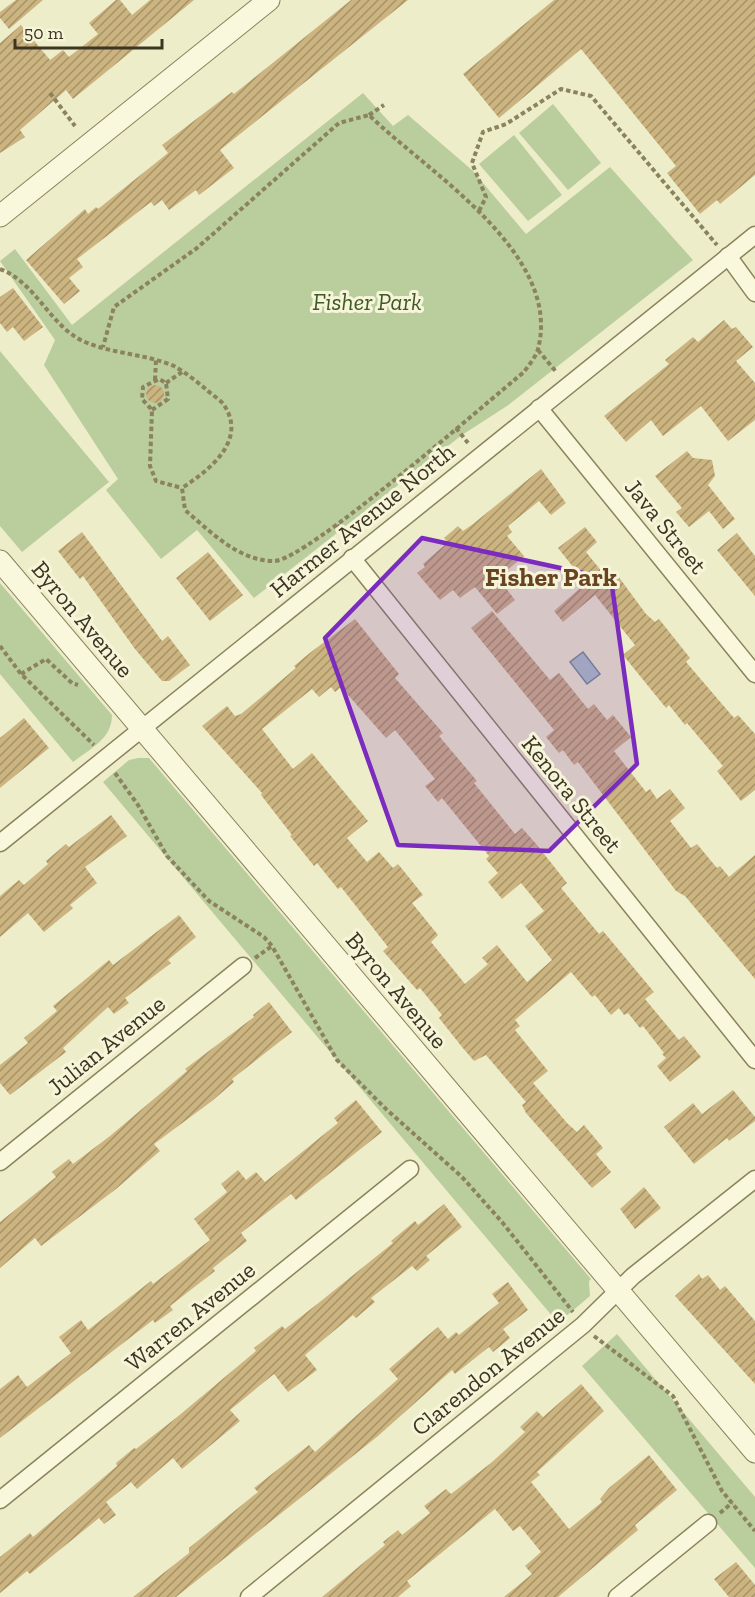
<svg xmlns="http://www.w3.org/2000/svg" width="755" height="1597" font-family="'Zilla Slab',serif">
<defs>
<pattern id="building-hatch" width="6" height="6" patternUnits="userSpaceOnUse" patternTransform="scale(1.5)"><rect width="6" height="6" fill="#ccb480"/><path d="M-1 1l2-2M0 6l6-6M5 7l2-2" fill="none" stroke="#a79368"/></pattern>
</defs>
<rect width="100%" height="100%" fill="#eeedc9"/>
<g fill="#bacd9d">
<polygon points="363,93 393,126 408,115 472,170 526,234 610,167 693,260 507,406 462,435 254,598 197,530 161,559 106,490 118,479 44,365 55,340 0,261 15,249 72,325"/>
<polygon points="553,104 601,163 568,190 519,133"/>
<polygon points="514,135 562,195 528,221 479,164"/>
<polygon points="0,351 109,482 22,552 0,526"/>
<path d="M0 583 112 715C112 739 91 748 73 762L0 674Z"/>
<polygon points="138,758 149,758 591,1279 589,1281 590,1296 558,1323 103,782 129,760"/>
<polygon points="617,1334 755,1497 755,1568 582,1366"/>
</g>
<polygon fill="#aac3c2" stroke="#709192" stroke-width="1.5" points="583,652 600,674 587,684 570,662"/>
<g fill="url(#building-hatch)" fill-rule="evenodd">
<polygon points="16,0 43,0 9,29 0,18 0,12"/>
<polygon points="116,0 120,0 132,15 150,0 194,0 73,99 66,90 20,130 25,137 0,153 0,43 21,25 50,60 63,50 69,57 98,34 89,23"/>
<polygon points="351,0 408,0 220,150 234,168 199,195 196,190 169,210 162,200 154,206 151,202 77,259 83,267 69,278 80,291 64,304 26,260 85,209 88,214 96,207 98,209 168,153 162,145 232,92 234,94"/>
<polygon points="554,0 755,0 755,175 720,204 717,200 700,214 667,173 676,166 581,49 499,118 463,74"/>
<polygon points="13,288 43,327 24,341 13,327 7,332 0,323 0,297"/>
<polygon points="724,320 732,329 736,327 753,347 736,361 755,383 755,420 728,441 701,406 663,436 651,420 626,442 604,416 669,364 665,360 693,337 698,342"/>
<circle cx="155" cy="394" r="9"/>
<polygon points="687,451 693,458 712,460 715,476 708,485 735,519 723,529 709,511 689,527 676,512 682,508 655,476"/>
<polygon points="541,469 566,503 551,515 539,501 508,526 512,532 507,536 524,556 498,578 515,600 497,614 475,587 460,598 453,590 440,600 417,573 425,567 423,564 448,542 444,538 458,526 463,531 473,524"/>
<polygon points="585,527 597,542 586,552 607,578 615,572 646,614 655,622 659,619 690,658 686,662 734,718 738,715 755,734 755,790 741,801 717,771 723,766 687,723 685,725 669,705 666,708 623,655 635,645 595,595 563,622 554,611 586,583 558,548"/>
<polygon points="82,532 162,641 168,636 190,665 169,681 162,681 135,649 83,576 80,579 58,551"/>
<polygon points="737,533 755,556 755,596 717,550"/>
<polygon points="208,552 243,595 210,621 176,578"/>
<polygon points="492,611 550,680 559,673 588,709 594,704 607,720 613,715 631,737 614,751 646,792 650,789 657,799 670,789 685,808 670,821 691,848 697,844 717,868 720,866 729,877 755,855 755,979 685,896 676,891 578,762 574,765 563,750 559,753 546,737 554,730 471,628"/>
<path d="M355 619 399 674 395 678 443 733 439 736 477 781 474 783 515 834 522 828 537 845 567 883 561 888 599 934 603 931 654 992 645 999 679 1040 684 1036 701 1057 670 1082 657 1066 666 1058 662 1054 664 1053 643 1026 640 1028 628 1013 624 1015 619 1008 611 1015 595 995 592 997 571 972 515 1020 520 1026 515 1030 548 1071 533 1083 567 1123 577 1132 584 1125 603 1148 596 1154 611 1172 592 1188 526 1113 522 1105 526 1102 486 1055 474 1061 462 1047 439 1018 442 1015 420 988 417 990 383 951 388 947 341 887 338 889 317 863 314 866 290 836 292 835 261 795 262 793 202 726 227 706 235 716 241 714 296 668 294 666 311 652ZM331 687 335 692 341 687 386 738 395 730 435 779 425 786 438 802 442 798 489 856 486 859 498 873 488 882 502 899 521 883 544 911 525 926 552 960 527 982 497 945 482 958 488 964 465 984 431 942 438 935 412 903 423 895 411 880 398 864 393 868 379 852 367 862 347 838 368 821 312 753 293 769 262 729 312 689 319 697Z"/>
<polygon points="24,718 49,748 0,788 0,738"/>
<polygon points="111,815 127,836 85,867 97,883 70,905 73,908 44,932 28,913 0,937 0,896 19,880 24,885 48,864 46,861 66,844 69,847"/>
<polygon points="179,915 196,937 168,960 171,963 125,998 129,1003 114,1014 108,1007 63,1048 66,1052 10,1095 0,1083 0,1065 28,1043 24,1038 57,1011 53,1006 109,960 113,965"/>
<polygon points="269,1002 292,1032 232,1079 234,1082 212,1101 154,1144 160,1151 116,1189 41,1246 35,1238 0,1268 0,1222 56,1177 52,1172 69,1159 73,1164 110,1136 187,1071 185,1069 254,1017 253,1015"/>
<polygon points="733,1090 755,1117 755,1121 729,1141 727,1138 694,1164 664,1127 693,1103 702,1114"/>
<polygon points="356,1100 382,1132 296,1200 291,1194 241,1233 247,1241 213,1268 215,1271 170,1306 173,1310 155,1323 153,1320 0,1438 0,1389 18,1375 27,1387 71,1353 59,1337 81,1320 88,1330 151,1281 153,1284 210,1240 194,1219 227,1192 221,1184 238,1170 246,1180 256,1172 265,1182 338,1123 334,1118"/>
<polygon points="644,1187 661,1208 635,1229 620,1209"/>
<polygon points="444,1204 462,1227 426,1256 430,1260 417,1271 412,1266 371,1298 375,1302 356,1318 353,1315 305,1355 317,1370 288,1392 274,1374 230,1410 240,1421 182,1469 173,1458 137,1489 131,1482 106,1502 116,1515 104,1524 99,1518 30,1574 27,1571 0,1593 0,1557 30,1533 33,1537 117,1466 116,1463 134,1448 136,1449 176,1418 256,1351 254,1348 282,1326 285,1329 316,1305 393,1243 391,1241 415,1221 418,1225"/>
<polygon points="699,1274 702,1279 708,1275 720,1290 725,1286 755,1321 755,1384 675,1296"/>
<polygon points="508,1282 528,1310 503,1329 510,1338 493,1352 489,1347 455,1374 452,1370 378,1436 176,1597 133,1597 189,1553 189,1548 258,1492 254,1488 309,1445 315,1452 398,1379 389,1369 426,1337 438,1327 448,1339 456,1332 459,1335 499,1303 492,1294"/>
<polygon points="581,1384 604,1411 537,1472 540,1475 531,1482 569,1529 602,1502 600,1499 609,1488 649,1455 677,1490 635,1525 638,1530 558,1597 504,1597 532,1574 525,1566 541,1552 520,1526 513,1531 495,1509 407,1581 411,1586 398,1597 322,1597 385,1545 383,1542 398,1530 402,1535 430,1513 424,1506 446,1489 451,1494 491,1463 525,1432 520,1427 537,1411 543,1417"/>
<polygon points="736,1562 755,1585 755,1597 729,1597 714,1579"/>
</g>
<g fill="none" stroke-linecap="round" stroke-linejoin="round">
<g stroke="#8b825e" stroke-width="19">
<g id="minor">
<polyline points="728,256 755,293"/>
<polyline points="539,408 755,674"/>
<polyline points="352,558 755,1060"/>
<polyline points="0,843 755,235"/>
<polyline points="0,1162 243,966"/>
<polyline points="0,1500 410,1169"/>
<polyline points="249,1597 583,1325 633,1276 755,1179"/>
<polyline points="617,1597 708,1523"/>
</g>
</g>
<g stroke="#8b825e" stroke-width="23">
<g id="tertiary">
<polyline points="0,216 269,0"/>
<polyline points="0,561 755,1452"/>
</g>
</g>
<g stroke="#8b825e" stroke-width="4" stroke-dasharray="4.5 3" stroke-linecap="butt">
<polyline points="50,93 75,126"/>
<polyline points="369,115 384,105"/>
<polyline points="479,211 486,197 472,163 483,132 506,124 561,89 591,96 717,245"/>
<path d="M0 269C37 283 50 327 85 342 113 354 146 354 174 366 185 372 197 382 207 390 212 395 221 400 224 405 248 441 208 471 182 488L185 510C210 531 238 561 274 561 306 561 487 402 524 372 528 366 536 357 538 349 563 253 427 172 369 115L339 123 197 248 114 307 103 347"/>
<polyline points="538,350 557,373"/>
<polyline points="155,380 156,360"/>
<polyline points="166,383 182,372"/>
<polyline points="152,410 168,399 166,383 159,379 143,387 142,399 152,410 150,466 156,481 182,488"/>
<polyline points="456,428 468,443"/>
<polyline points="337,525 351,540"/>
<polyline points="0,646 21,674 94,745"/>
<polyline points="21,674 46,659 72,683 78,685"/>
<polyline points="115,773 138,805 167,856 209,901 264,937 272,946 337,1060 387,1110 462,1177 502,1222 573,1312"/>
<polyline points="255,958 272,946"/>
<polyline points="594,1336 673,1396 722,1491 755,1531"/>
<polyline points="720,1513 732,1503"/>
</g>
<use href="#minor" stroke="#f9f8dd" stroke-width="16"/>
<use href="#tertiary" stroke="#f9f8dd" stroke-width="21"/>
</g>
<path fill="#7b2cbf" fill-opacity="0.2" stroke="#7b2cbf" stroke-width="4.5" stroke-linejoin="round" d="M422 538 611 579 637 764 549 851 398 845 325 638Z"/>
<g text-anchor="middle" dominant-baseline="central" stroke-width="6" stroke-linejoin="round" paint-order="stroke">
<g font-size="24" font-style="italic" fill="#3f5828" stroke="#f6f5d9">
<text x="367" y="301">Fisher Park</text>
</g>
<g font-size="24" fill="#3c3521" stroke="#f6f5d9">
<text transform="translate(362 520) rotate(-39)">Harmer Avenue North</text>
<text transform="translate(666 526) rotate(51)">Java Street</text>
<text transform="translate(83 619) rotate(50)">Byron Avenue</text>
<text transform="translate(572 794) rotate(51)">Kenora Street</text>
<text transform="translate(397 990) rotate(50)">Byron Avenue</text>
<text transform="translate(106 1045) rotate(-39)">Julian Avenue</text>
<text transform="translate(190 1316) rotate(-39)">Warren Avenue</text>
<text transform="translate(488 1371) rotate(-39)">Clarendon Avenue</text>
</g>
<g font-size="26" font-weight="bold" fill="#684321" stroke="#f6f5d9">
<text x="551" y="577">Fisher Park</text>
</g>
</g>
<path d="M15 39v9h147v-9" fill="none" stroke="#3c3521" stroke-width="3"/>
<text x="24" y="39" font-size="18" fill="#3c3521" stroke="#f6f5d9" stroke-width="4.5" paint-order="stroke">50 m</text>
</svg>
